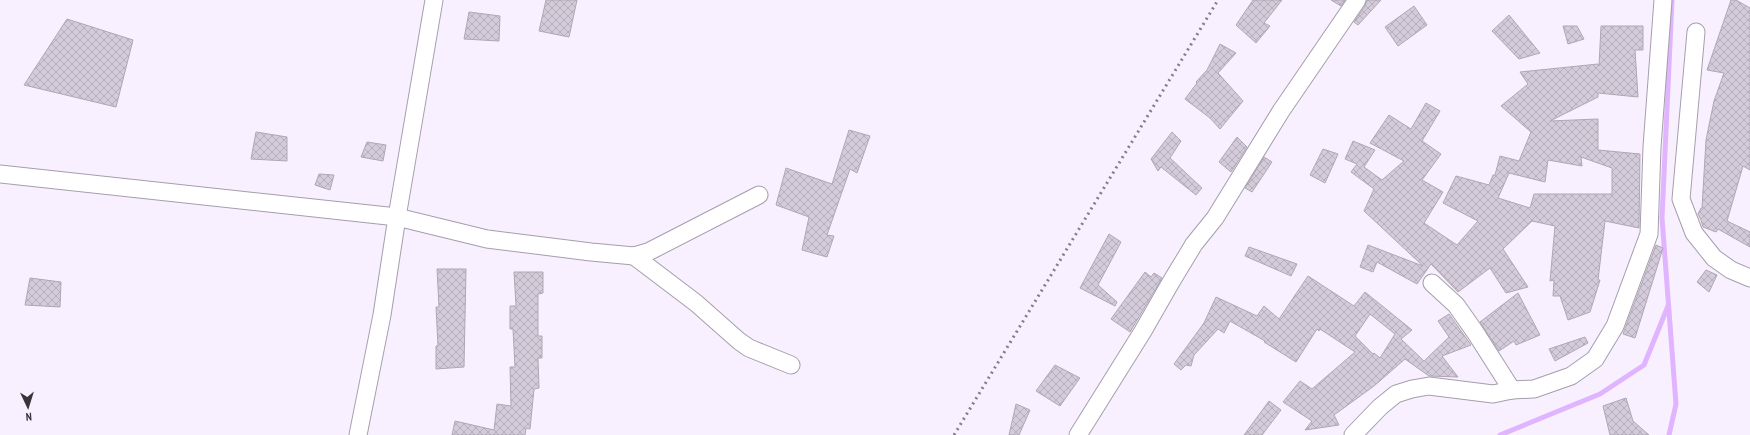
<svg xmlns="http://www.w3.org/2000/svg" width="1750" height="435" font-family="'PT Sans Narrow',sans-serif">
<defs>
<pattern id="building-cross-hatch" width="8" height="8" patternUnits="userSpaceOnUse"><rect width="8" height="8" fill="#d3cbd9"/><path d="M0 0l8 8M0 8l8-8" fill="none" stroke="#b6afbb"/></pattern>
</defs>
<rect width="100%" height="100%" fill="#f9f0ff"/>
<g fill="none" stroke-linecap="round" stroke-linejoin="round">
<g stroke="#e0b4fe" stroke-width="5">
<polyline points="1500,435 1600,394 1644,365 1668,306"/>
<polyline points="1669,435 1676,404 1662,218 1672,0"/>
</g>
</g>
<g fill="url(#building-cross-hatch)" stroke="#afa7b4" fill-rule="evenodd">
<polygon points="546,0 577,0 569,37 539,31"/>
<polygon points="1253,0 1282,0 1264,23 1270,26 1256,43 1236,25"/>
<polygon points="1331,0 1345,0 1341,6"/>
<polygon points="1367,0 1381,0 1358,25 1354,22 1365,6"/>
<polygon points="1731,0 1736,0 1750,8 1750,170 1743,166 1727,221 1750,232 1750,247 1718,229 1716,232 1703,227 1701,220 1698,214 1701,208 1702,208 1706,140 1714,101 1724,73 1707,70"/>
<polygon points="1414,6 1427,25 1398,46 1385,27"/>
<polygon points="469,12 500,16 499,41 464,39"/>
<polygon points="1509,15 1540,53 1519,59 1492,31"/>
<polygon points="67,19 133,40 116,107 24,85"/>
<polygon points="1563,26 1577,26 1584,39 1568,44"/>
<path d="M1601 26H1643V50H1635L1638 97 1598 93V97L1550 121 1598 119V150L1640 154 1639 228 1605 221 1598 280H1600L1590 312 1568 320 1560 296H1553L1554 280 1550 281 1555 226 1532 221 1503 249 1528 287 1506 293 1490 268 1458 292 1431 264 1417 284 1377 262 1373 272 1360 267 1368 245 1423 266 1364 211 1374 189 1351 172 1357 164 1345 159 1353 141 1375 150 1364 167 1382 180 1404 161 1370 143 1389 115 1411 129 1426 103 1440 111 1422 141 1441 154 1422 180 1443 192 1424 223 1457 245 1478 221 1443 203 1456 176 1489 185 1493 175H1495L1500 156 1519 161 1531 132 1501 106 1528 84 1520 72 1598 64 1599 66ZM1581 157 1612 168V194H1534L1530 208 1498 198 1509 173 1545 182 1548 160 1582 166Z"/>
<polygon points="1220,44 1236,53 1218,73 1243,101 1220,129 1210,118 1185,99 1197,83 1196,82 1207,70"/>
<polygon points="849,130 870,136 857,173 850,169 827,235 834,236 827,257 802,250 809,217 776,205 786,168 832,184"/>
<polygon points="256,132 287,137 287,161 251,159"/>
<polygon points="1172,132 1181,141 1170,158 1202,188 1196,195 1161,167 1158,171 1151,159"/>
<polygon points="1237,137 1247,147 1231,172 1219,162"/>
<polygon points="367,142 386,145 383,161 361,157"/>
<polygon points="1323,149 1338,154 1325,183 1310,175"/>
<polygon points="1264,157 1272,162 1252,192 1245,188"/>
<polygon points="319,174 334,175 330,190 315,185"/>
<polygon points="1109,234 1121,242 1098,285 1117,302 1115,306 1080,288"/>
<polygon points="1656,245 1663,248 1635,338 1623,334"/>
<polygon points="1249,247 1297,264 1291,276 1245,256"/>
<polygon points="437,269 466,269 464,367 436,369 436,346 438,346 436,307 439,307"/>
<polygon points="1706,270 1717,275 1709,292 1697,282"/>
<polygon points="514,272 543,272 543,293 538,294 538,336 542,336 542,358 538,358 539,388 534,389 530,429 526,428 525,435 452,435 455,421 494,430 497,404 511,406 510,367 515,367 513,329 510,329 510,306 516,306"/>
<polygon points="1145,272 1151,277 1154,273 1162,278 1130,332 1111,319"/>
<path d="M1308 276 1354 306 1365 292 1412 330 1401 339 1424 361 1449 337 1438 321 1449 314 1471 345 1442 356 1458 377 1429 376 1405 359 1374 386 1334 415 1339 425 1305 430 1312 421 1283 402 1300 381 1312 389 1355 352 1320 329 1319 331 1317 329 1296 362 1264 342 1265 341 1230 321 1224 333 1218 329 1194 355 1191 366 1186 365 1181 370 1174 364 1204 323 1216 297 1257 316 1264 306 1279 319ZM1370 314 1395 334 1380 358 1374 353 1373 354 1355 336Z"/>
<polygon points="30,278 61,282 60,307 25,305"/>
<polygon points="1518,293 1540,335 1516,345 1514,341 1499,351 1480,322"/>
<polygon points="1585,337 1588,343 1555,361 1549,349"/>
<polygon points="1055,365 1080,378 1060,406 1036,391"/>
<polygon points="1626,398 1633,421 1649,435 1610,435 1603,406"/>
<polygon points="1269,401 1281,410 1262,435 1244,435"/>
<polygon points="1016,404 1030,410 1019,435 1009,435"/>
</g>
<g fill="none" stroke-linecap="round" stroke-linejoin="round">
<g stroke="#a59eab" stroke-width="19">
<g id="street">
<polyline points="1696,32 1681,199 1694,233 1714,258 1731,270 1750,278"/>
<polyline points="0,174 397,217 434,0"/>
<polyline points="634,256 696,303 739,341 749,348 791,365"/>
<polyline points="1432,283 1456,305 1475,332 1512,390"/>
<polyline points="358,435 382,315 397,217 487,239 591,252 634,256 648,252 759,195"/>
<polyline points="1078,435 1143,331 1171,282 1194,244 1215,218 1281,111 1357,0"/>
<polyline points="1353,435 1380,407 1396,394 1412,389 1429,386 1493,394 1512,390 1534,389 1571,376 1595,359 1615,326 1649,234 1652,147 1663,0"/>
</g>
</g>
<use href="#street" stroke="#fff" stroke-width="17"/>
<polyline stroke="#837e87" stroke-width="3" stroke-dasharray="2 4" stroke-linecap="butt" points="954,435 1218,0"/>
</g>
<g transform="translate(28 407) rotate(176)" stroke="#f9f0ff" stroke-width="3" paint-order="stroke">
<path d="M0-3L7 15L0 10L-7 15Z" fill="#37343a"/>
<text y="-6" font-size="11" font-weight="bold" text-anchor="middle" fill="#37343a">N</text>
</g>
</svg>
